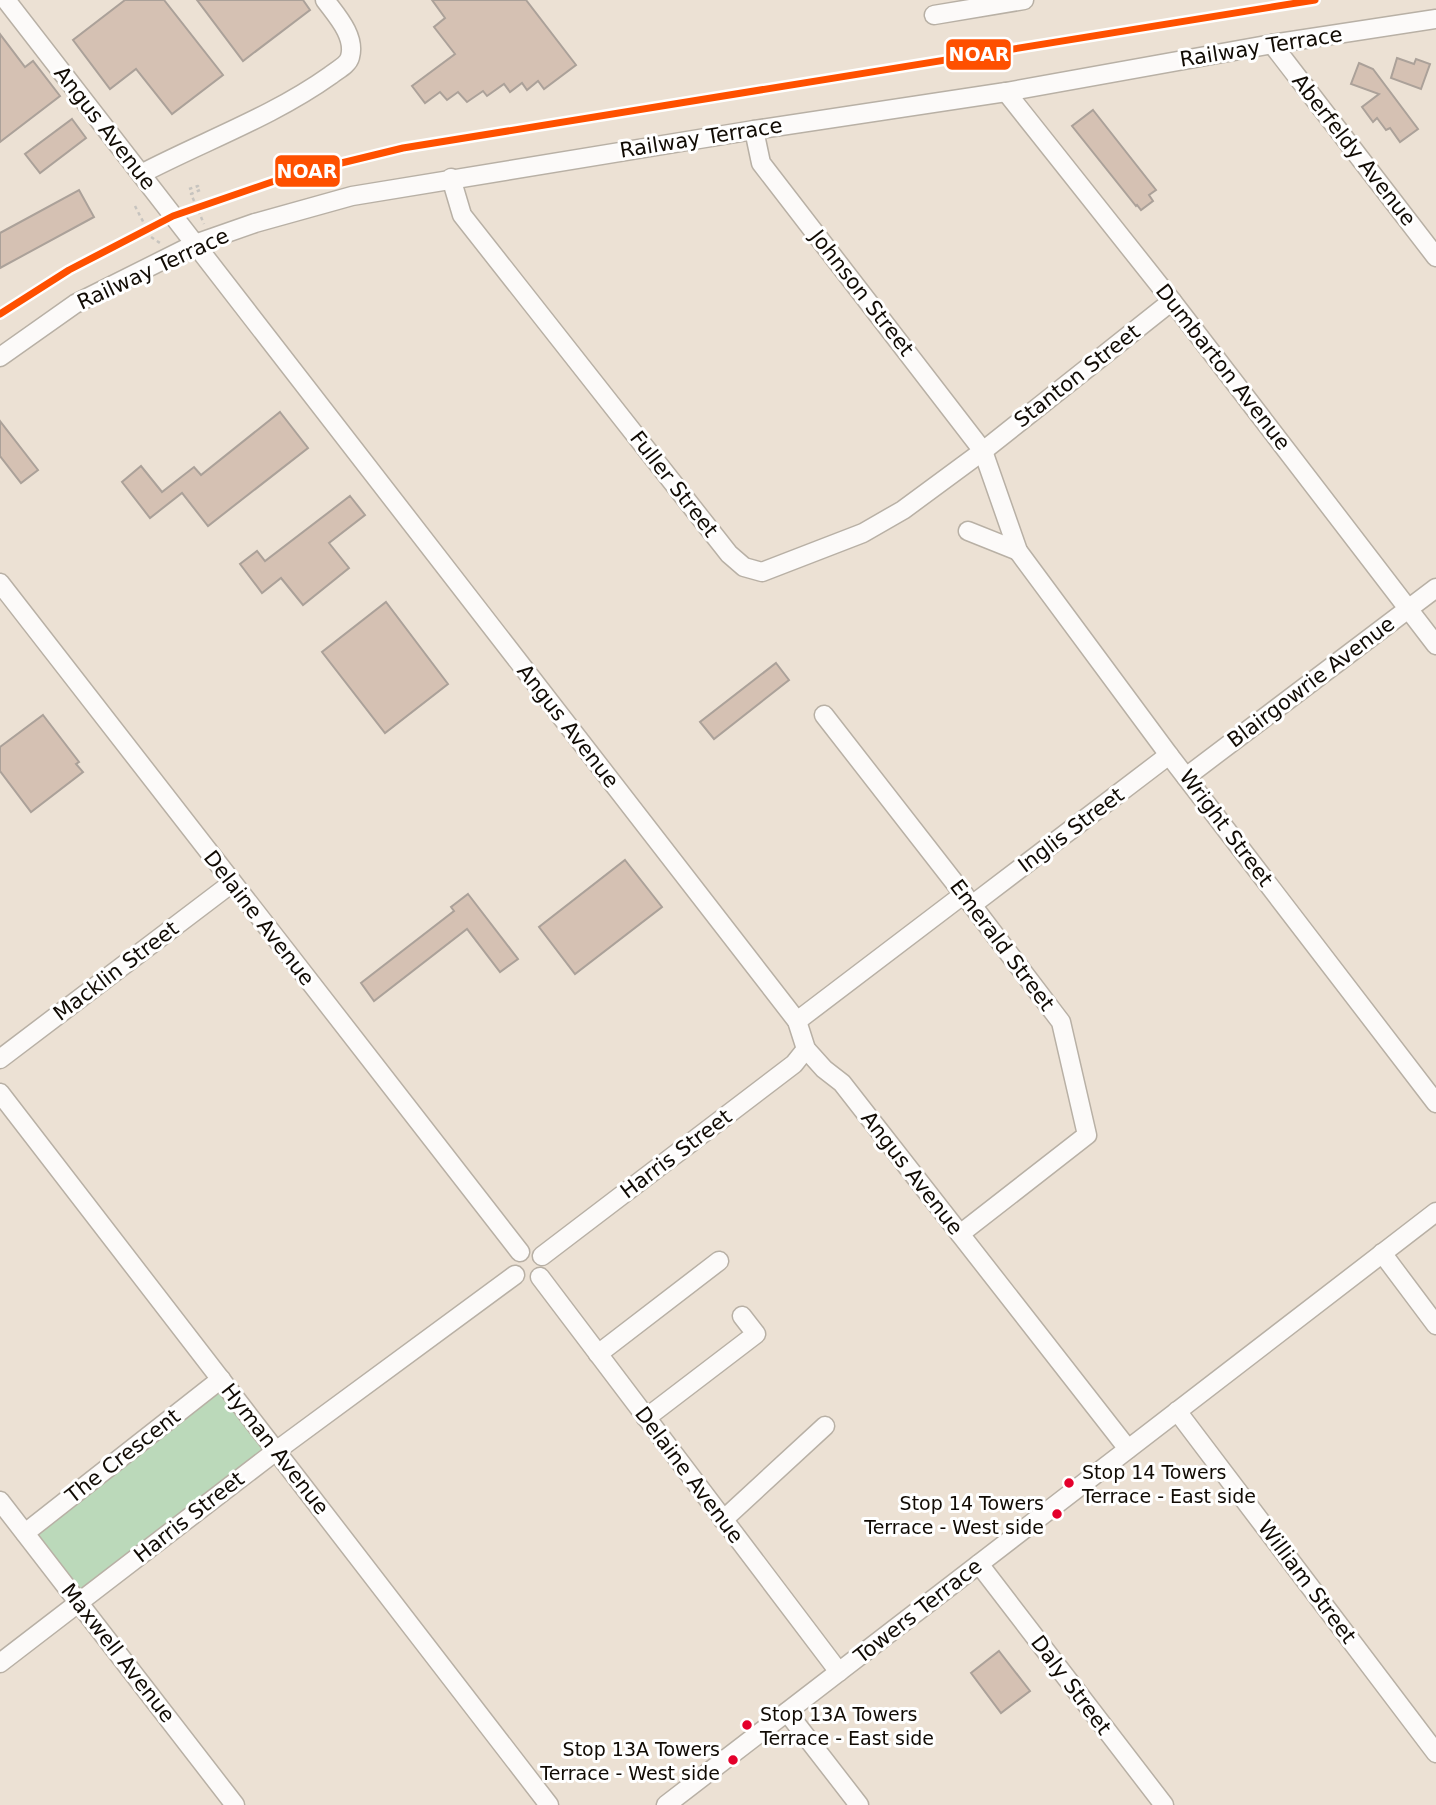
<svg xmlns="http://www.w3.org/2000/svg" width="1436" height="1805" font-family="'DejaVu Sans',sans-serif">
<rect width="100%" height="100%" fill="#ece1d4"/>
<polygon fill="#bbd9ba" points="223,1378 277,1449 78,1601 26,1533"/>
<g fill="#d5c1b3" stroke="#aba199" stroke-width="2">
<polygon points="125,0 164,0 223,75 172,114 136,69 110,89 73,40"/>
<polygon points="197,0 303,0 310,10 243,61"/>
<polygon points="432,0 526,0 576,65 544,89 538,81 527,90 522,83 510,92 504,84 487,96 483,91 467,102 458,92 447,100 440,92 425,103 412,86 455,54 434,27 445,18"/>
<polygon points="0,34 25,67 33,61 60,96 0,142"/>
<polygon points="1397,58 1414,64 1416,59 1430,64 1421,89 1391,78"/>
<polygon points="1359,63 1373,69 1418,129 1400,142 1390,128 1386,130 1377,118 1373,122 1362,107 1379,94 1351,84"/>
<polygon points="1093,110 1156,190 1149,195 1153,201 1141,210 1137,205 1136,206 1072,126"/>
<polygon points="72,119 86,138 40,173 25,154"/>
<polygon points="79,190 94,217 0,268 0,233"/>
<polygon points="280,412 308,448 208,526 182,493 150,518 122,482 141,466 162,492 194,467 201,475"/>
<polygon points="0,421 38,470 21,483 0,456"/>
<polygon points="350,496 365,515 329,543 349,568 303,605 281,578 262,593 240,564 257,551 265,561"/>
<polygon points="386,602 448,684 385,733 322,652"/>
<polygon points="776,663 789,680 714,739 700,722"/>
<polygon points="43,715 79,762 76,764 83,772 31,812 0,771 0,747"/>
<polygon points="625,860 662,907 575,974 539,927"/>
<polygon points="468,894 518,959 500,972 467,929 374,1001 361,983 454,911 451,907"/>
<polygon points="999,1651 1030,1691 1001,1713 971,1673"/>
</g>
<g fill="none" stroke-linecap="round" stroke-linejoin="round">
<g stroke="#b8b0a5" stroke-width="21">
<g id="minor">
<polyline points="6,0 797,1021 806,1049 824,1069 842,1083 1128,1449"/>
<polyline points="934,15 1024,0"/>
<polyline points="1272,44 1436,257"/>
<polyline points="1006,92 1172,301 1436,645"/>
<polyline points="754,130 761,163 983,451 1018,551 1169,755 1436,1103"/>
<path d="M141 174C204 141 272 117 331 75 337 70 348 65 350 57 356 36 336 15 325 0"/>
<polyline points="451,178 462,215 729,554 744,567 762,572 863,533 903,510 983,451 1172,301"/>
<polyline points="0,357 75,304 195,244 255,223 352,196 754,130 1006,92 1272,44 1436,19"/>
<polyline points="968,531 1018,551"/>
<polyline points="0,583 520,1252"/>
<polyline points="824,715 972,905 1061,1022 1087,1135 960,1234"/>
<polyline points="1186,777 1436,588"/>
<polyline points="972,905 1169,755"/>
<polyline points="797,1021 964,894"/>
<polyline points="0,1059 232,883"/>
<polyline points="0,1093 549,1805"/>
<polyline points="1382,1253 1436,1325"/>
<polyline points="542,1256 794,1064 806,1049"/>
<polyline points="540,1277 839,1672"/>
<polyline points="598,1354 719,1261"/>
<polyline points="1177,1411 1436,1753"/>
<polyline points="646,1418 756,1334 742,1316"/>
<polyline points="0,1501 235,1805"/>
<polyline points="723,1520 825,1426"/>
<polyline points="25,1533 221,1379"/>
<polyline points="979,1564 1164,1805"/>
<polyline points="0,1663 276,1451 515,1275"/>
<polyline points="787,1712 859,1805"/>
<polyline points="666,1805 1436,1212"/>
</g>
</g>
<g stroke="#c7c4bf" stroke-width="2.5" stroke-dasharray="3.5 3.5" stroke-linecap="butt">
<polyline points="189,189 198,186 200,190 191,194 204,224"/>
<polyline points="135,206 151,237 160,243"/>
</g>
<use href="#minor" stroke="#fcfaf9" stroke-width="18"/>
<g stroke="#fff" stroke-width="12">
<polyline id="rail-1" points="0,314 69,270 173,216 292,175 403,148 1315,0"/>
</g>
<use href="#rail-1" stroke="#fe5000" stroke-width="7"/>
</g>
<g fill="#e4002b" stroke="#fff" stroke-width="2.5">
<circle cx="1069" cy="1483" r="6"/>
<circle cx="1057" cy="1514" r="6"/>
<circle cx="747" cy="1725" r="6"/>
<circle cx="733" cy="1760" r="6"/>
</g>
<g text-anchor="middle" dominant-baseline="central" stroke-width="6" stroke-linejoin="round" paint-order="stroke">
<g font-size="19" fill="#110b04" stroke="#fff" text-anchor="start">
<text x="1082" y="1472">Stop 14 Towers<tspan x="1082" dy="24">Terrace - East side</tspan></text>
<text x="1044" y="1503" text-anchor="end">Stop 14 Towers<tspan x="1044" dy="24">Terrace - West side</tspan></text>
<text x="760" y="1714">Stop 13A Towers<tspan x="760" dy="24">Terrace - East side</tspan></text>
<text x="720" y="1749" text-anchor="end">Stop 13A Towers<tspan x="720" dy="24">Terrace - West side</tspan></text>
</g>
<g font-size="21" fill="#110b04" stroke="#fff">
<text transform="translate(1261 47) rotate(-9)">Railway Terrace</text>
<text transform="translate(105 128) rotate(52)">Angus Avenue</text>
<text transform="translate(701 138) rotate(-9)">Railway Terrace</text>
<text transform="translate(1354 150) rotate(52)">Aberfeldy Avenue</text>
<text transform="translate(153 269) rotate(-25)">Railway Terrace</text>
<text transform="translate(862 293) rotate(52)">Johnson Street</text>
<text transform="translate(1223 367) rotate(52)">Dumbarton Avenue</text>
<text transform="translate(1077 376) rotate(-38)">Stanton Street</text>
<text transform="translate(674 484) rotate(52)">Fuller Street</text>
<text transform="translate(1311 682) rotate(-37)">Blairgowrie Avenue</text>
<text transform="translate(568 726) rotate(52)">Angus Avenue</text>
<text transform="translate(1226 828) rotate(53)">Wright Street</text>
<text transform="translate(1071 830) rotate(-37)">Inglis Street</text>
<text transform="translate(259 918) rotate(52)">Delaine Avenue</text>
<text transform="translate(1002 945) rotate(53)">Emerald Street</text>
<text transform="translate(116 971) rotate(-37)">Macklin Street</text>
<text transform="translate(676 1154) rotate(-37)">Harris Street</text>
<text transform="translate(912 1173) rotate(52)">Angus Avenue</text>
<text transform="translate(275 1449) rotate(52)">Hyman Avenue</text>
<text transform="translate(123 1456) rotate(-38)">The Crescent</text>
<text transform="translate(689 1475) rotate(53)">Delaine Avenue</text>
<text transform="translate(189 1517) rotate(-38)">Harris Street</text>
<text transform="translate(1307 1582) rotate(53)">William Street</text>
<text transform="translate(918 1611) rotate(-38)">Towers Terrace</text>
<text transform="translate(118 1653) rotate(52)">Maxwell Avenue</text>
<text transform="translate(1071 1685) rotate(53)">Daly Street</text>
</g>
</g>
<g stroke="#fff" stroke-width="2.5">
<rect x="945" y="38" width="67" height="33" rx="7" fill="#fe5000"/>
<rect x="274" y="154" width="67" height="34" rx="7" fill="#fe5000"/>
</g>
<g font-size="19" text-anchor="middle" font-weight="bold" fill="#fff">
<text x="979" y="61">NOAR</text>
<text x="307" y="178">NOAR</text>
</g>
</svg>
